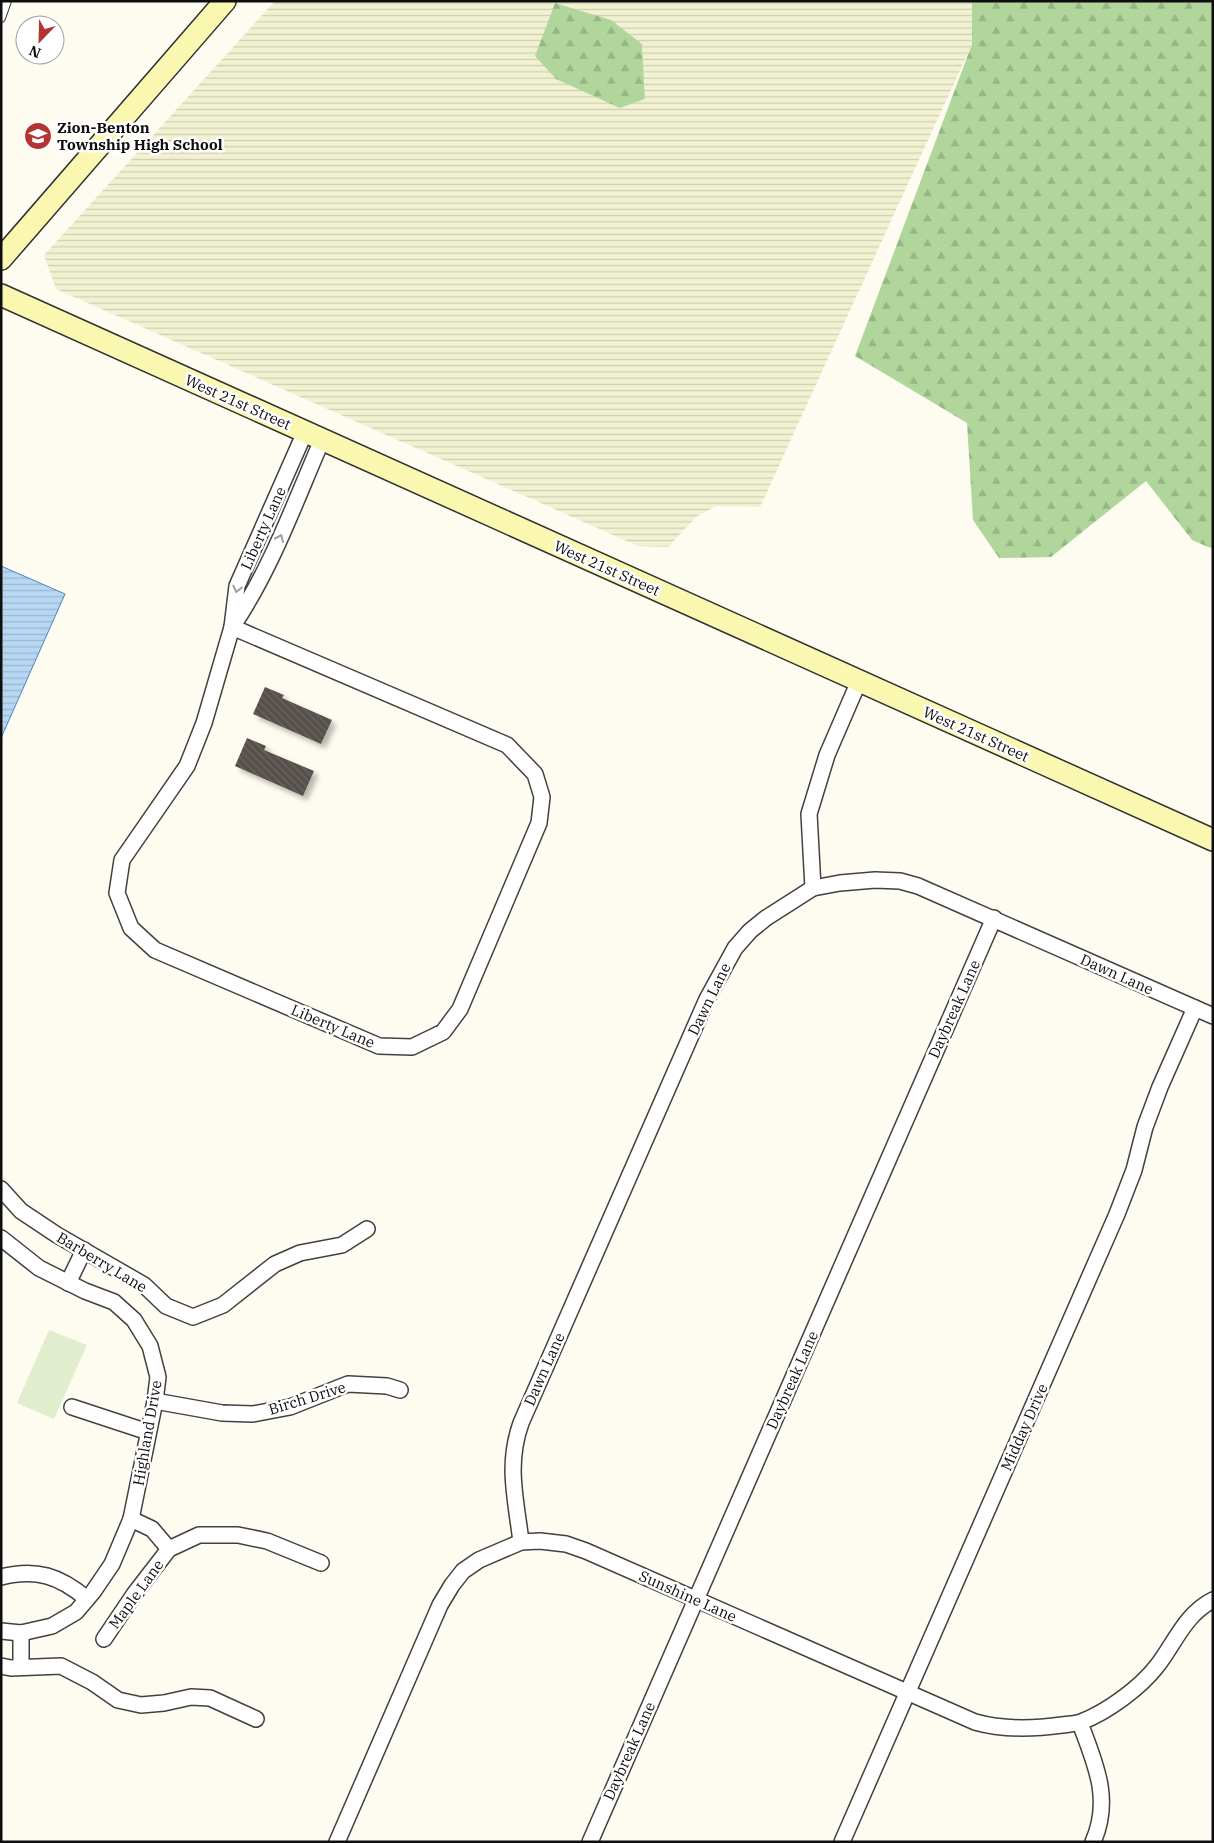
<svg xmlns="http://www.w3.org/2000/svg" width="1214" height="1843" font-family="'IBM Plex Serif',serif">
<defs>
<pattern id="farmland-rules" width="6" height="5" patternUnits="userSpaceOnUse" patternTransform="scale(1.25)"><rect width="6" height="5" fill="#f2f2d2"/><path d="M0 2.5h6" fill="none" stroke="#ceceb3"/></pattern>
<pattern id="forest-firs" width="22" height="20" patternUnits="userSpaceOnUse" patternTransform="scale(1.25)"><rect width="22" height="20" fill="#b1d69c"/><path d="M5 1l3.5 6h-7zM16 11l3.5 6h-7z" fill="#97b685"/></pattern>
<pattern id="water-rules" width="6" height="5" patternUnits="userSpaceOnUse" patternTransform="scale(1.25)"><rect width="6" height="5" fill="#b8d7f2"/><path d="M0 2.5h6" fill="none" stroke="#9db7ce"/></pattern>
<pattern id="building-back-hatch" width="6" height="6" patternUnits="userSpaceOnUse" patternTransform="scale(1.25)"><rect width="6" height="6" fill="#56504b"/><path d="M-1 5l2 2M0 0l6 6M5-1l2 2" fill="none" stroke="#696561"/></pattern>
<filter id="shadow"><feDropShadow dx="4.5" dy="4.5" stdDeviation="2.5" flood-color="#0004"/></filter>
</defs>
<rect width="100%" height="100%" fill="#fefcf0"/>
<path fill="url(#farmland-rules)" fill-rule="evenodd" d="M275 1H972V44L760 507 716 506 696 517 668 547 638 546 56 289 44 255ZM642 44 645 99 620 108Z"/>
<g fill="url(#forest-firs)">
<polygon points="972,1 1213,1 1213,549 1192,540 1146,481 1051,557 999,558 973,520 967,423 855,356 972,44"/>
<polygon points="555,3 611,20 642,44 645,99 620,108 556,79 535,56"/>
</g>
<polygon fill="#e0eecd" points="49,1330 87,1345 54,1419 17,1403"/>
<polygon fill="url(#water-rules)" stroke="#4486c3" points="1,566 65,594 1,738"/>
<g fill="url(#building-back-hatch)" filter="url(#shadow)">
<polygon points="265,687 284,695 282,698 332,720 321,744 253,714"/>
<polygon points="247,738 266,746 264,750 314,771 303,796 235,766"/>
</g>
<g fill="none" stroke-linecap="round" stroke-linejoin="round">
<g stroke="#414141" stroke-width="10">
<polyline id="lane" points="1,18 7,1"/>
</g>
<g stroke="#414141" stroke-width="18">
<g id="street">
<path d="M234 624C272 567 295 502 322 440"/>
<polygon points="232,627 507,745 535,774 542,797 539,823 460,1009 443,1032 412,1047 379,1046 155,950 131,928 117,893 122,860 187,766 204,723"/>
<polyline points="232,627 237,586 305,432"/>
<polyline points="813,888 809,814 827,755 859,681"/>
<polyline points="1,1189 21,1211 57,1235 144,1285 166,1306 193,1317 223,1305 275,1264 300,1253 342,1245 367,1229"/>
<polyline points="1,1238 39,1268 85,1291 114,1302 134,1320 150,1346 158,1377 155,1401 131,1519 112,1564 93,1592 76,1612 52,1626 21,1633 1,1631"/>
<polyline points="68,1283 84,1250"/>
<polyline points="155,1401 222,1413 253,1414 290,1407 348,1384 387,1386 400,1390"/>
<polyline points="72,1407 148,1432"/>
<polyline points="131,1519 152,1529 169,1549"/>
<path d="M521 1542C516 1499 506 1465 521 1423L707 999 735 948 750 931 766 918 813 888 840 883 875 880 900 881 918 886 1213 1016"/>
<path d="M1 1577C36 1568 60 1576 87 1599"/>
<polyline points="104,1639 135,1593 169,1549 199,1535 238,1535 267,1541 321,1563"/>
<polyline points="1,1666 11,1668 61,1666 92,1682 118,1700 141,1705 164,1703 191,1697 210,1698 256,1719"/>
<polyline points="21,1667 21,1633"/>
<path d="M1080 1723C1095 1763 1112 1799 1093 1842"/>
<path d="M337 1842 440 1605 452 1585 463 1571 479 1560 521 1542 540 1541 566 1544 586 1551 975 1722C1003 1730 1033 1729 1062 1725 1068 1724 1075 1724 1081 1722 1107 1712 1140 1688 1157 1666 1175 1643 1185 1614 1213 1600"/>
<polyline points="590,1842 994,918"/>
<polyline points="842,1842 1117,1214 1134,1170 1145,1127 1160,1087 1195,1008"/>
</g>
</g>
<g stroke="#303030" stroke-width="24">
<g id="secondary">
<polyline points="1,259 225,1"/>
<polyline points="1,295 1213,840"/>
</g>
</g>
<use href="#lane" stroke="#fff" stroke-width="8"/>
<use href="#street" stroke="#fff" stroke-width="15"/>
<use href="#secondary" stroke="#f9f7b0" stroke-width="21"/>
</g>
<defs><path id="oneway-chevron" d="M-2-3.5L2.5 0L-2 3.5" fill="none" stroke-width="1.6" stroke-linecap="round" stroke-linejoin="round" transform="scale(1.25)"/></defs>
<g stroke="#9f9f9f">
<use href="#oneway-chevron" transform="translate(280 538) rotate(-66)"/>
<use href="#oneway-chevron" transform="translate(237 589) rotate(103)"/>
</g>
<defs>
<g id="school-disc" transform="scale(1.4375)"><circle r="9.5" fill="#b43530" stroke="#fff"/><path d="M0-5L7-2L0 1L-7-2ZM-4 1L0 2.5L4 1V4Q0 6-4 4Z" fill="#fff"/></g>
</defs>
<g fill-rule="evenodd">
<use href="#school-disc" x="38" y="136"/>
</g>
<g text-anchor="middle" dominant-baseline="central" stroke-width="5" stroke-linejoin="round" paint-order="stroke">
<g font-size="15" font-weight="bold" fill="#0e0e0e" stroke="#fff" text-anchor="start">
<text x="57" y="127">Zion-Benton<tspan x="57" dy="17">Township High School</tspan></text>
</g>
<g font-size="15" fill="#0e0e0e" stroke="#fff">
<text transform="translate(238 402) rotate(24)">West 21st Street</text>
<text transform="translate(263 528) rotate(-66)">Liberty Lane</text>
<text transform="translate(607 568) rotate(24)">West 21st Street</text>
<text transform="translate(976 734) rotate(24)">West 21st Street</text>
<text transform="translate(1117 974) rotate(24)">Dawn Lane</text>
<text transform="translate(709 999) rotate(-64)">Dawn Lane</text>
<text transform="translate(954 1009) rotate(-66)">Daybreak Lane</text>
<text transform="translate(333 1026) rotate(23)">Liberty Lane</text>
<text transform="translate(102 1262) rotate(31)">Barberry Lane</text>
<text transform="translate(544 1369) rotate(-66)">Dawn Lane</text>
<text transform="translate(792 1380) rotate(-66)">Daybreak Lane</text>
<text transform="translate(307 1398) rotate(-17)">Birch Drive</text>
<text transform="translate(1024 1427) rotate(-66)">Midday Drive</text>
<text transform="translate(147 1433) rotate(-80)">Highland Drive</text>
<text transform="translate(136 1594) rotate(-54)">Maple Lane</text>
<text transform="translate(688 1596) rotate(24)">Sunshine Lane</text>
<text transform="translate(629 1751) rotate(-66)">Daybreak Lane</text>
</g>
</g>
<rect width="1214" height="1843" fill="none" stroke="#0e0e0e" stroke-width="5"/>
<g transform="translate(40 40) rotate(203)"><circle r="24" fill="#ffffff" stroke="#9f9f9f"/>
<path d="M0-4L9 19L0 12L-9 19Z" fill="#b43530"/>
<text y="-8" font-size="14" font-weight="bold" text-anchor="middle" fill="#0e0e0e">N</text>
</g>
</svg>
